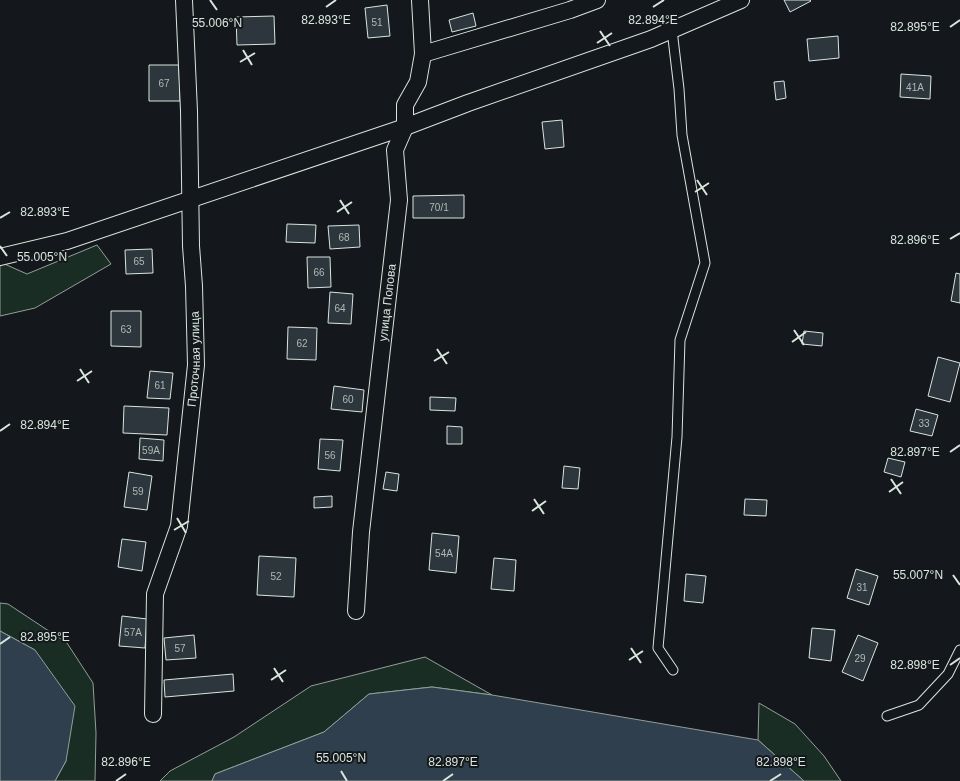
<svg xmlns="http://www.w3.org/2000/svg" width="960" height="781" font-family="Helvetica,sans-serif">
<rect width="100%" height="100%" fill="#14181c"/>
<g fill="#1a2d24" stroke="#939e99">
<polygon points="97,245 111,264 35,308 0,316 0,262 27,274"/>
<polygon points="0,603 8,604 67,643 93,683 96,733 95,781 55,781 66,761 35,650 0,631"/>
<polygon points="425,657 492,695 432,687 369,694 324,732 215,774 212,781 160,781 170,771 234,737 311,686"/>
<polygon points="759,703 795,724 824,756 841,781 804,781 758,740"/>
</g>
<g fill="#2f3f4d" stroke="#939e99">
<polygon points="0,631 35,650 75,706 66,761 55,781 0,781"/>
<polygon points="432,687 492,695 758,740 804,781 212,781 215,774 324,732 369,694"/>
</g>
<g fill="#2c363c" stroke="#d8e6dc">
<polygon points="784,0 810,0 811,1 790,12"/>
<polygon points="387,5 390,36 368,38 365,8"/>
<polygon points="473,13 476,26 452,32 449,20"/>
<polygon points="274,16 275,44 237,45 236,17"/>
<polygon points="838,36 839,58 809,61 807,39"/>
<polygon points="149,65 179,65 180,101 149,101"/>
<polygon points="901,74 931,76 930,99 900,97"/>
<polygon points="784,81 786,98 776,100 774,82"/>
<polygon points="562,120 564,147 545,149 542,122"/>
<polygon points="464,195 464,218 413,218 413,196"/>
<polygon points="287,224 316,225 315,243 286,242"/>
<polygon points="359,225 360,247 330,249 328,226"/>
<polygon points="152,249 153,273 126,274 125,250"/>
<polygon points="307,257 330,257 331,287 308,288"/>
<polygon points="956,273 960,274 960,303 951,301"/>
<polygon points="330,292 353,294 351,324 328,323"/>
<polygon points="111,311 141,311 141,347 111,346"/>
<polygon points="288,327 317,328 316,360 287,359"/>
<polygon points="804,331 823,333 822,346 802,344"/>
<polygon points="938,357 960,363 950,402 928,396"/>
<polygon points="150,371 173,373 170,399 147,398"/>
<polygon points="334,386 364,390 362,412 331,409"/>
<polygon points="430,397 456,398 455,411 430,410"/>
<polygon points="124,406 169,408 167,435 123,433"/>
<polygon points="916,409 938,415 932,436 910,431"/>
<polygon points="447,426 462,427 462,444 447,444"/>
<polygon points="140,438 164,440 163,461 139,459"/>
<polygon points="320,439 343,440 340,471 318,469"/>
<polygon points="888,458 905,462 901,477 884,472"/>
<polygon points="564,466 580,468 578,489 562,488"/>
<polygon points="129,472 152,476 147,510 124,507"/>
<polygon points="386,472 399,474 397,491 383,489"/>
<polygon points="332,496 332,507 314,508 314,497"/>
<polygon points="745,499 767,500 766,516 744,515"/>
<polygon points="432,533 459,536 456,573 429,570"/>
<polygon points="122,539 146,542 142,571 118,567"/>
<polygon points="259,556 296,558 294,597 257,595"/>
<polygon points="494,558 516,560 514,591 491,589"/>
<polygon points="856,569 878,576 869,605 847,598"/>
<polygon points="686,574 706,576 703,603 684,601"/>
<polygon points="122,616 147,619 145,648 119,646"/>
<polygon points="812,628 835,630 831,661 809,658"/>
<polygon points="194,635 196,658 166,660 164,638"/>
<polygon points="858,635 878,643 863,681 842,672"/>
<polygon points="233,674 234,691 165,697 164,680"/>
</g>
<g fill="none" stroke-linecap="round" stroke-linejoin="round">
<g stroke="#d8e6dc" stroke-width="11">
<g id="service">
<polyline points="672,30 679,89 682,135 705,263 680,340 677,437 658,648 673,670"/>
<polyline points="887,716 919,705 948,674 960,650"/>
</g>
</g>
<g stroke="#d8e6dc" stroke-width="18">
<g id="minor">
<polyline points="423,54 570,10 597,0"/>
<polyline points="0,257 67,241 405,127 468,103 651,39 741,0"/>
<path id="s1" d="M356 611 361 532 399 200 395 150 405 127V105L418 82 423 54 420 0"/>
<path id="s2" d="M153 714 155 594 179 526 196 365 194 286 191 246 189 111 184 0"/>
</g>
</g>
<use href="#service" stroke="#14181c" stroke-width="9"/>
<use href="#minor" stroke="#14181c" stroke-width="16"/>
</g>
<path fill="none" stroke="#d8e6dc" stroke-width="2" d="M210 0 217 10M326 7 336 0M653 7 664 0M950 27 960 20M600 31 610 46M597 43 612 33M243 50 252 65M240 62 255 53M697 180 707 195M695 192 709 183M340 200 349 214M337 212 352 202M0 218 10 212M950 239 960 233M0 246 7 256M794 330 804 345M792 342 806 332M437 349 447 364M434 361 449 352M80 369 89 383M77 381 92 371M0 431 10 424M950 452 960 445M891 479 901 494M889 492 903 482M534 499 544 514M532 511 546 501M177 518 186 533M174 530 189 521M953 575 960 585M0 644 10 637M631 648 641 663M629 660 643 651M950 665 960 658M274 668 283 682M271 680 286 670M341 771 347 781M116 781 126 774M443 781 453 774M770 781 781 774"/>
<g text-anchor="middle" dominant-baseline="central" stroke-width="4" stroke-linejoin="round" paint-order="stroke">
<g font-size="10" fill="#adbab4">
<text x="377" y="22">51</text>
<text x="164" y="83">67</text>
<text x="915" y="87">41А</text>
<text x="439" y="207">70/1</text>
<text x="344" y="237">68</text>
<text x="139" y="261">65</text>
<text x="319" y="272">66</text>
<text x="340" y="308">64</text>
<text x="126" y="329">63</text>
<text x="302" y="343">62</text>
<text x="160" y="385">61</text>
<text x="348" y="399">60</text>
<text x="924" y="423">33</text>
<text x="151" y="450">59А</text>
<text x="330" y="455">56</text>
<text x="138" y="491">59</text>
<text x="444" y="553">54А</text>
<text x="276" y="576">52</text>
<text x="862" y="587">31</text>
<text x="133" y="632">57А</text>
<text x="180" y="648">57</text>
<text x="860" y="658">29</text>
</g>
<g font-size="12" fill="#d8e6dc" stroke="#14181c">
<text stroke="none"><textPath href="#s1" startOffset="310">улица Попова</textPath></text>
<text stroke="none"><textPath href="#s2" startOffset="360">Проточная улица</textPath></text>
</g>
</g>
<g font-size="12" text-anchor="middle" fill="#d8e6dc" stroke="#14181c" stroke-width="4" stroke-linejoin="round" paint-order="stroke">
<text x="326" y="24">82.893°E</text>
<text x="653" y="24">82.894°E</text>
<text x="217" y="27">55.006°N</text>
<text x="915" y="31">82.895°E</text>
<text x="45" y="216">82.893°E</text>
<text x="915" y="244">82.896°E</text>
<text x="42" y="261">55.005°N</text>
<text x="45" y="429">82.894°E</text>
<text x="915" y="456">82.897°E</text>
<text x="918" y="579">55.007°N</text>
<text x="45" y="641">82.895°E</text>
<text x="915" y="669">82.898°E</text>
<text x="341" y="762">55.005°N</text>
<text x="126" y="766">82.896°E</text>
<text x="453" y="766">82.897°E</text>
<text x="781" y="766">82.898°E</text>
</g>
</svg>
